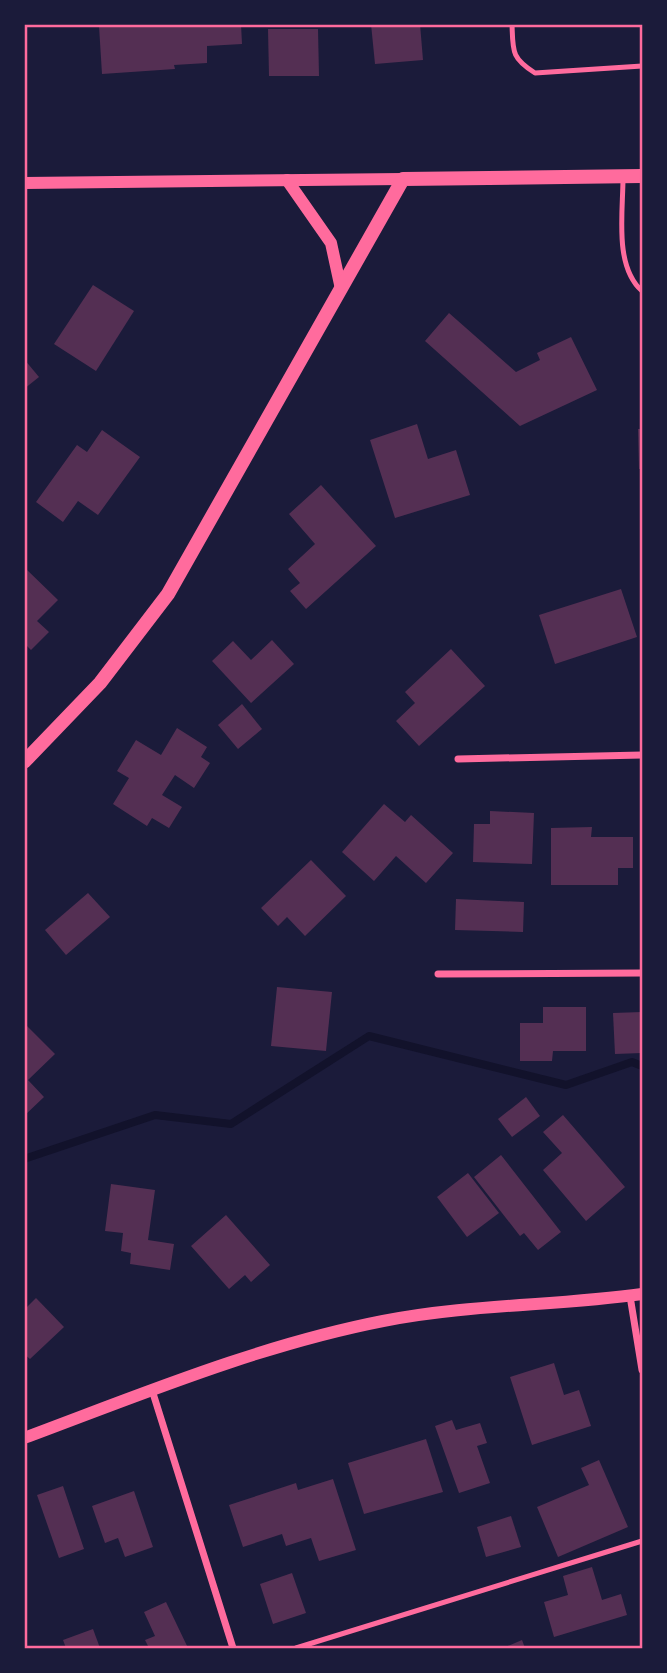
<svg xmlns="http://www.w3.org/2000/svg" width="667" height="1673" font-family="'Source Sans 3',sans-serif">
<rect width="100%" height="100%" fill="#1b1b3a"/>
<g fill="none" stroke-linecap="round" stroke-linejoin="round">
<polyline stroke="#12122b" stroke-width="8" points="24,1159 155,1115 231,1124 369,1036 566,1085 632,1062 642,1066"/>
</g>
<g fill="#542f53">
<polygon points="113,24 241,24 242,44 207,46 207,63 174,65 175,69 102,74 99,26"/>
<polygon points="371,24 420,24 423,60 375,64"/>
<polygon points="268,29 318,29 319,76 269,76"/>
<polygon points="93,285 134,311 96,371 54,344"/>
<polygon points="449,313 516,372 540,360 537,353 571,337 597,390 520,426 425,341"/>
<polygon points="24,359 39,377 24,389"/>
<polygon points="417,424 428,459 456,450 470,495 395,518 370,440"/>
<polygon points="638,429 642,429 642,469 639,469"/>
<polygon points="102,430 140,457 98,515 78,501 63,522 36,502 77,445 87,452"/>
<polygon points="321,485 376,546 306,609 290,591 300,583 288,569 315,544 289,514"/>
<polygon points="24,567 58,600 37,621 49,632 31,650 26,645 24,646"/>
<polygon points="621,589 637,637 555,664 539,615"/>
<polygon points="272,640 294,664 251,703 212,661 233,641 251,660"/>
<polygon points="451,649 485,686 419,746 396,721 415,703 405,692"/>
<polygon points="242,704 262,729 238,749 218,725"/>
<polygon points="177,728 207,747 201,757 210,763 194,788 175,775 162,795 182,807 169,828 152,818 147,826 113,804 129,778 117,771 136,740 161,755"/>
<polygon points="384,804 405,822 411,815 453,853 426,883 396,856 374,881 342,852"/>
<polygon points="490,811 534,813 532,864 473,862 474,824 490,824"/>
<polygon points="592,827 591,837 633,837 633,868 618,868 618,885 551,885 551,828"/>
<polygon points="311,860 346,896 305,936 287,917 278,926 261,908"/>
<polygon points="88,893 110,917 66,955 45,930"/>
<polygon points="456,899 524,902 523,932 455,930"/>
<polygon points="277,987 332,992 326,1051 271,1046"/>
<polygon points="543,1007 586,1007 586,1051 553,1051 552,1061 520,1061 520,1023 543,1023"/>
<polygon points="642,1012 642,1053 615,1054 613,1013"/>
<polygon points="24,1023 55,1054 28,1080 44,1097 24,1116"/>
<polygon points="526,1097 540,1116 512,1137 498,1119"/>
<polygon points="563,1115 625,1187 586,1221 543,1170 562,1153 543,1132"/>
<polygon points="501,1155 561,1232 538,1250 524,1233 520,1236 474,1177"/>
<polygon points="468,1173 499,1213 467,1237 437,1197"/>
<polygon points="111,1184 155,1190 148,1240 174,1244 170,1270 130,1264 131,1253 121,1251 123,1233 105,1231"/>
<polygon points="226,1215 270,1265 251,1282 245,1275 229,1289 191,1246"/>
<polygon points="36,1298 64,1327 30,1359 24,1354 24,1310"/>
<polygon points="554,1363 564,1395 579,1390 591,1426 532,1445 510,1377"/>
<polygon points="452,1420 456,1430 480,1423 487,1443 477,1446 490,1483 459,1493 435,1426"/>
<polygon points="426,1439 443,1492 364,1514 348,1463"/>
<polygon points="599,1460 628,1527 558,1557 537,1507 589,1485 581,1468"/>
<polygon points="333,1479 356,1550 319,1561 311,1538 286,1546 282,1534 243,1547 229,1505 296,1483 298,1490"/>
<polygon points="63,1486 84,1549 59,1558 37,1495"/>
<polygon points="134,1491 153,1547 125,1557 118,1538 105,1543 92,1506"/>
<polygon points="511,1516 521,1547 486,1557 477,1527"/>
<polygon points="592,1567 602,1600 621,1594 627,1615 554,1637 544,1602 568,1595 563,1576"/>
<polygon points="292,1573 306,1613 273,1624 260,1584"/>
<polygon points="166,1602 188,1648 149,1648 145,1640 155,1636 144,1612"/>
<polygon points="93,1629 100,1648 66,1648 63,1640"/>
<polygon points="522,1640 525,1648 503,1648"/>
</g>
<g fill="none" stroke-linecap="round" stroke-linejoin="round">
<g stroke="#ff6b9d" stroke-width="5">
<path d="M512 24C513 51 511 58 535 73L642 66"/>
<path d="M623 178C623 213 614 266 642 291"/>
<polyline points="296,1648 642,1541"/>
</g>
<g stroke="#ff6b9d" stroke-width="7">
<polyline points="458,759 642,755"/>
<polyline points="438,974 642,973"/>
<polyline points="630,1296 642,1370"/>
<polyline points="152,1390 233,1648"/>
</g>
<g stroke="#ff6b9d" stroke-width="12">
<polyline points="287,180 331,243 341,289"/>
<polyline points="24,183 403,179"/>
<path d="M24 1438C142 1394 260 1345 383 1321 469 1304 556 1306 642 1294"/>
</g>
<polyline stroke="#ff6b9d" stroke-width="14" points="24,762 100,683 168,594 403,179 642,176"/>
</g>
<rect width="667" height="1673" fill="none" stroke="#1b1b3a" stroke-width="52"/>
<rect x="26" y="26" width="615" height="1621" fill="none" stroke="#ff6b9d" stroke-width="2.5"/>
</svg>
